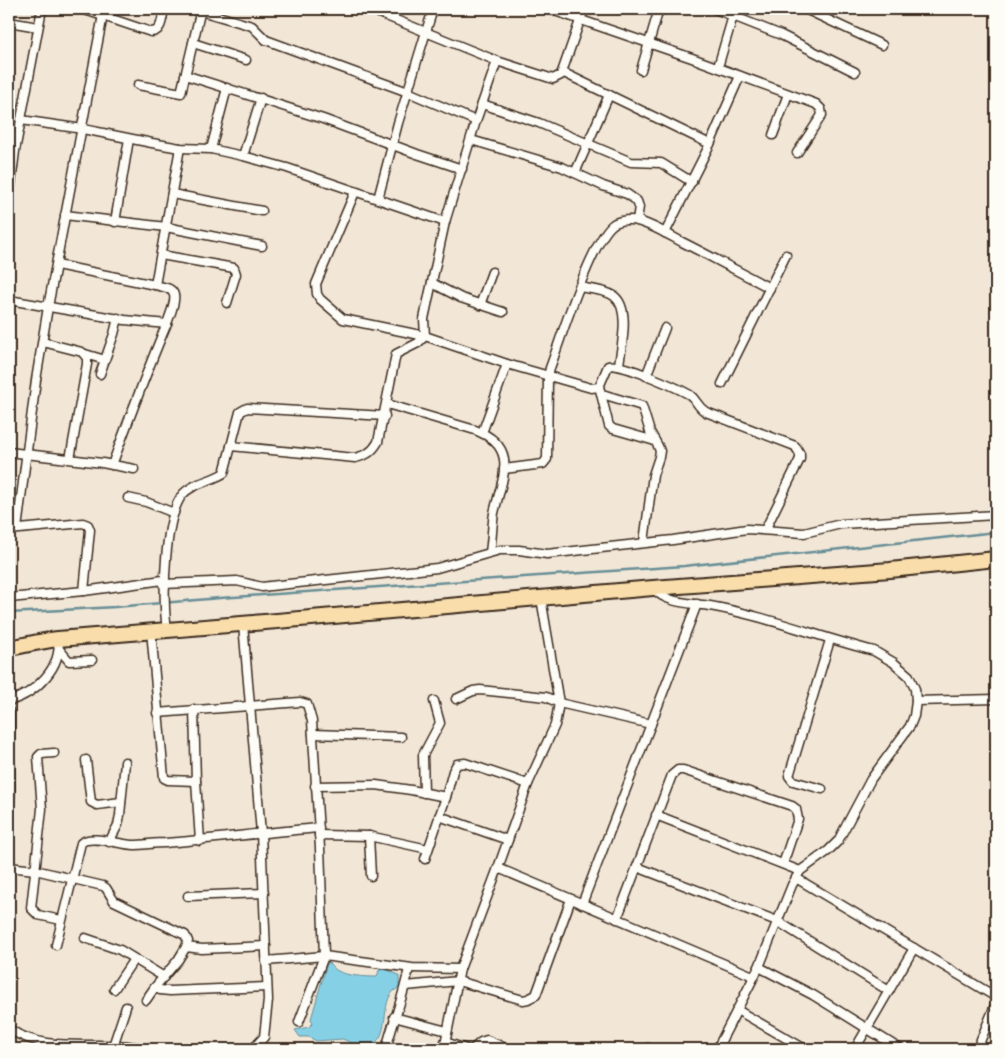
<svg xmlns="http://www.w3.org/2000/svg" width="1005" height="1058" font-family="Caveat,sans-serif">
<rect width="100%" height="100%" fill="#f2e7d7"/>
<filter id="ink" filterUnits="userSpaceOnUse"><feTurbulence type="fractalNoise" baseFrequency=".02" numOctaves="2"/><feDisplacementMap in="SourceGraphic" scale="10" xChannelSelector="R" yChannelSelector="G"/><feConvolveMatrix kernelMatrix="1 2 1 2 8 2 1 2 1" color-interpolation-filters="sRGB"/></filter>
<g filter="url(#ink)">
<path fill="#86d0e6" stroke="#688e96" d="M327 963H329C332 966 335 970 338 971 346 976 367 977 377 977L379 970 385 969 399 975V988C378 995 392 1035 373 1044 367 1047 360 1042 353 1045L350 1042 342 1039 316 1041 309 1037H300L295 1030 309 1027 313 1023 311 1019Z"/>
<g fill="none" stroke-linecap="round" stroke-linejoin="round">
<polyline stroke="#688e96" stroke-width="2.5" points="9,613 115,607 220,598 684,566 996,532"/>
<g stroke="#3b2a1e" stroke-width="11">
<g id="street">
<path d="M82 9 151 32C162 32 162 18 164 9"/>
<path d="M194 9 252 26 266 40 408 92 476 121 445 222 424 319 425 336 507 364 591 388 599 387 608 366C618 361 678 388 690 395 697 400 697 407 706 412L795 446 800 454V459L765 530"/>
<polyline points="369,9 497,61 553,79 561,75 584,9"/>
<polyline points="549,9 692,58 816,104 821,109 822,115 797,153"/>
<polyline points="715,9 781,35 855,72"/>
<polyline points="805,9 882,45"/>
<polyline points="9,22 38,27"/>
<polyline points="193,43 246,60"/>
<polyline points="718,67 735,9"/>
<polyline points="641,70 659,9"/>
<polyline points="562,72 710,144 665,233"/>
<polyline points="185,75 323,119 417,154 462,169"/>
<polyline points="138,85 181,93 201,9"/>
<polyline points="482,104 539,123 631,162 661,163 692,182"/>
<polyline points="21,120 83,129 152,143 180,148 211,149 243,156 287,168 445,222"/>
<polyline points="476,121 497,61"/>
<polyline points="773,135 788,94"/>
<polyline points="471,140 562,167 603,186 627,194 637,201 639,207 637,220"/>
<polyline points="710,144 740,76"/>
<polyline points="211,149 227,88"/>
<polyline points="243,156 261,98"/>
<polyline points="575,173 609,95"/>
<polyline points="172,194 262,211"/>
<polyline points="378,199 398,123 433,9"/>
<polyline points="9,200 15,151 42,9"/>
<polyline points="65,215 166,227 262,246"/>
<polyline points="115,222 129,139"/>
<polyline points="161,255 234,268 236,274 227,303"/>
<path d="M57 265 155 285C162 287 172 287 174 295 176 301 168 321 165 328 146 373 129 419 112 465"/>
<polyline points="432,283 461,298 503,312"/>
<polyline points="155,285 180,148"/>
<path d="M579 287C589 289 606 290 614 296 631 309 621 347 619 365"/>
<polyline points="9,300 125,320 167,324"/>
<polyline points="480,305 492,272"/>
<polyline points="43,342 82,352 87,358 87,364 70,459"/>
<polyline points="85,354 105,360"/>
<polyline points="100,374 114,334 118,318"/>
<polyline points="646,376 665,328"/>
<polyline points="722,384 786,255"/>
<polyline points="600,390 609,426 613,429 655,441"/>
<polyline points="602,394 642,406 650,432 658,446 660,451 659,457 653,475 644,542"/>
<path d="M387 404 475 430C520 447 502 478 494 513 492 526 492 539 490 552"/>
<polyline points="482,433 507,364"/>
<path d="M231 446 355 458C367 455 372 452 378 442L396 354 418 343 425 336 343 319 320 299 317 294 316 284 355 192"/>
<polyline points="9,452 102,463 134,469"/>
<path d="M504 469 543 464 547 459 548 377 550 368C560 341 593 235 615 223 621 220 631 219 637 221 651 224 669 235 682 242 712 257 741 273 770 288"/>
<polyline points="128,498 146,502 174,513"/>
<polyline points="17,529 36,380 48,307 103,15"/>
<polyline points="9,530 83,523 88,525 90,530 84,591"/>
<polyline points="163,584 237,581 262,587 270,586 437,568 500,550 519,550 547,554 673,540 747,529 804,533 841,524 996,515"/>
<path d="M653 588C666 604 692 603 710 606 766 616 819 637 874 651L893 662 909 676 915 689 916 701 914 716 910 726 871 779 838 841 828 851 800 871 792 885 759 967 717 1049"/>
<polyline points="9,598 84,591 163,580"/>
<polyline points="243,624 261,833 268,1000 264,1037 253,1049"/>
<path d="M167 629C162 600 164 516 183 494 193 483 212 481 224 473L240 412 247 408 385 416"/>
<polyline points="151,630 164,778 168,780 196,781"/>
<polyline points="59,649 69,661 92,660"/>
<polyline points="456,699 473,691 480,690 546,697 559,703 651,724"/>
<path d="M9 701C35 694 63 667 58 639"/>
<polyline points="916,701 996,699"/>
<polyline points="194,709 196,781 200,841"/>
<polyline points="9,711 10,796 9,802"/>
<polyline points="157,713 300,702 307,704 312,721 320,848 324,956 299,1022"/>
<polyline points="313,734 401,737"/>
<polyline points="54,753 41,754 38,757 42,809 31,908 38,915 61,920"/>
<polyline points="86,760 91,802 97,805 121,802"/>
<polyline points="315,786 376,785 411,790 446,797 453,771 457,764 465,763 528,784"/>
<polyline points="822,789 793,781 789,776 830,640"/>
<polyline points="424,793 423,755 440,723 434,701"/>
<polyline points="656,815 800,871"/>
<polyline points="439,816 508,840"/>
<polyline points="319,835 369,836 428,849"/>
<polyline points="369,836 371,876"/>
<polyline points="109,842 118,825 120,815 125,762"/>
<polyline points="425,859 446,797"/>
<polyline points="9,867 35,870 103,886 106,888 114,901 185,935 188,941 186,947 178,960 155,987 146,1000"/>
<polyline points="637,867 777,921 889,991"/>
<polyline points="498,868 753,976"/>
<polyline points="796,878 996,997"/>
<polyline points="188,896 264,893"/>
<polyline points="582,904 697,604"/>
<polyline points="617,919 672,775 678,770 683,770 792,806 796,809 798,819 783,864"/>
<polyline points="85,938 120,950 164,977"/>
<path d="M56 945 81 843C90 834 121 845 134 845 144 845 154 843 165 843 216 839 267 832 319 828"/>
<polyline points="186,947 202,949 266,946"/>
<polyline points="266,961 324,956 412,968 460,969"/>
<polyline points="759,967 813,995 900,1049"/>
<polyline points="406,986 458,981 523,1000 528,999 536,995 571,899"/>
<polyline points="155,987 160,990 170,991 267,987"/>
<polyline points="114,989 134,959"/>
<polyline points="737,1010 805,1049"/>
<polyline points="394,1017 447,1031"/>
<path d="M9 1029C50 1056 101 1038 146 1049"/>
<polyline points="445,1042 466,1049"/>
<polyline points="113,1046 126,1007"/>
<polyline points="648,1048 650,1049"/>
<path d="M386 1049C393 1022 404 995 409 968"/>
<polyline points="444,1049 460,969 498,868 528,784 555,725 559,703 541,598"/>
<polyline points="473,1049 481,1042 487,1040 508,1049"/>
<polyline points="855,1049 914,948"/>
<polyline points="977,1049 996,1003"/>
</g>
</g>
<g stroke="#3b2a1e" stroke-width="18">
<path id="highway" d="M9 648C26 645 41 641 58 639L277 621 653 588 890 570 996 559"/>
</g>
<use href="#street" stroke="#fdfcf7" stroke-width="8"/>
<use href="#highway" stroke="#f9deab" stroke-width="14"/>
</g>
</g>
<rect width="1005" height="1058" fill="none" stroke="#fdfcf7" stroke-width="30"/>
<rect x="15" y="15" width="975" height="1028" fill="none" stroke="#3b2a1e" stroke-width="2" filter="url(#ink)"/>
</svg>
